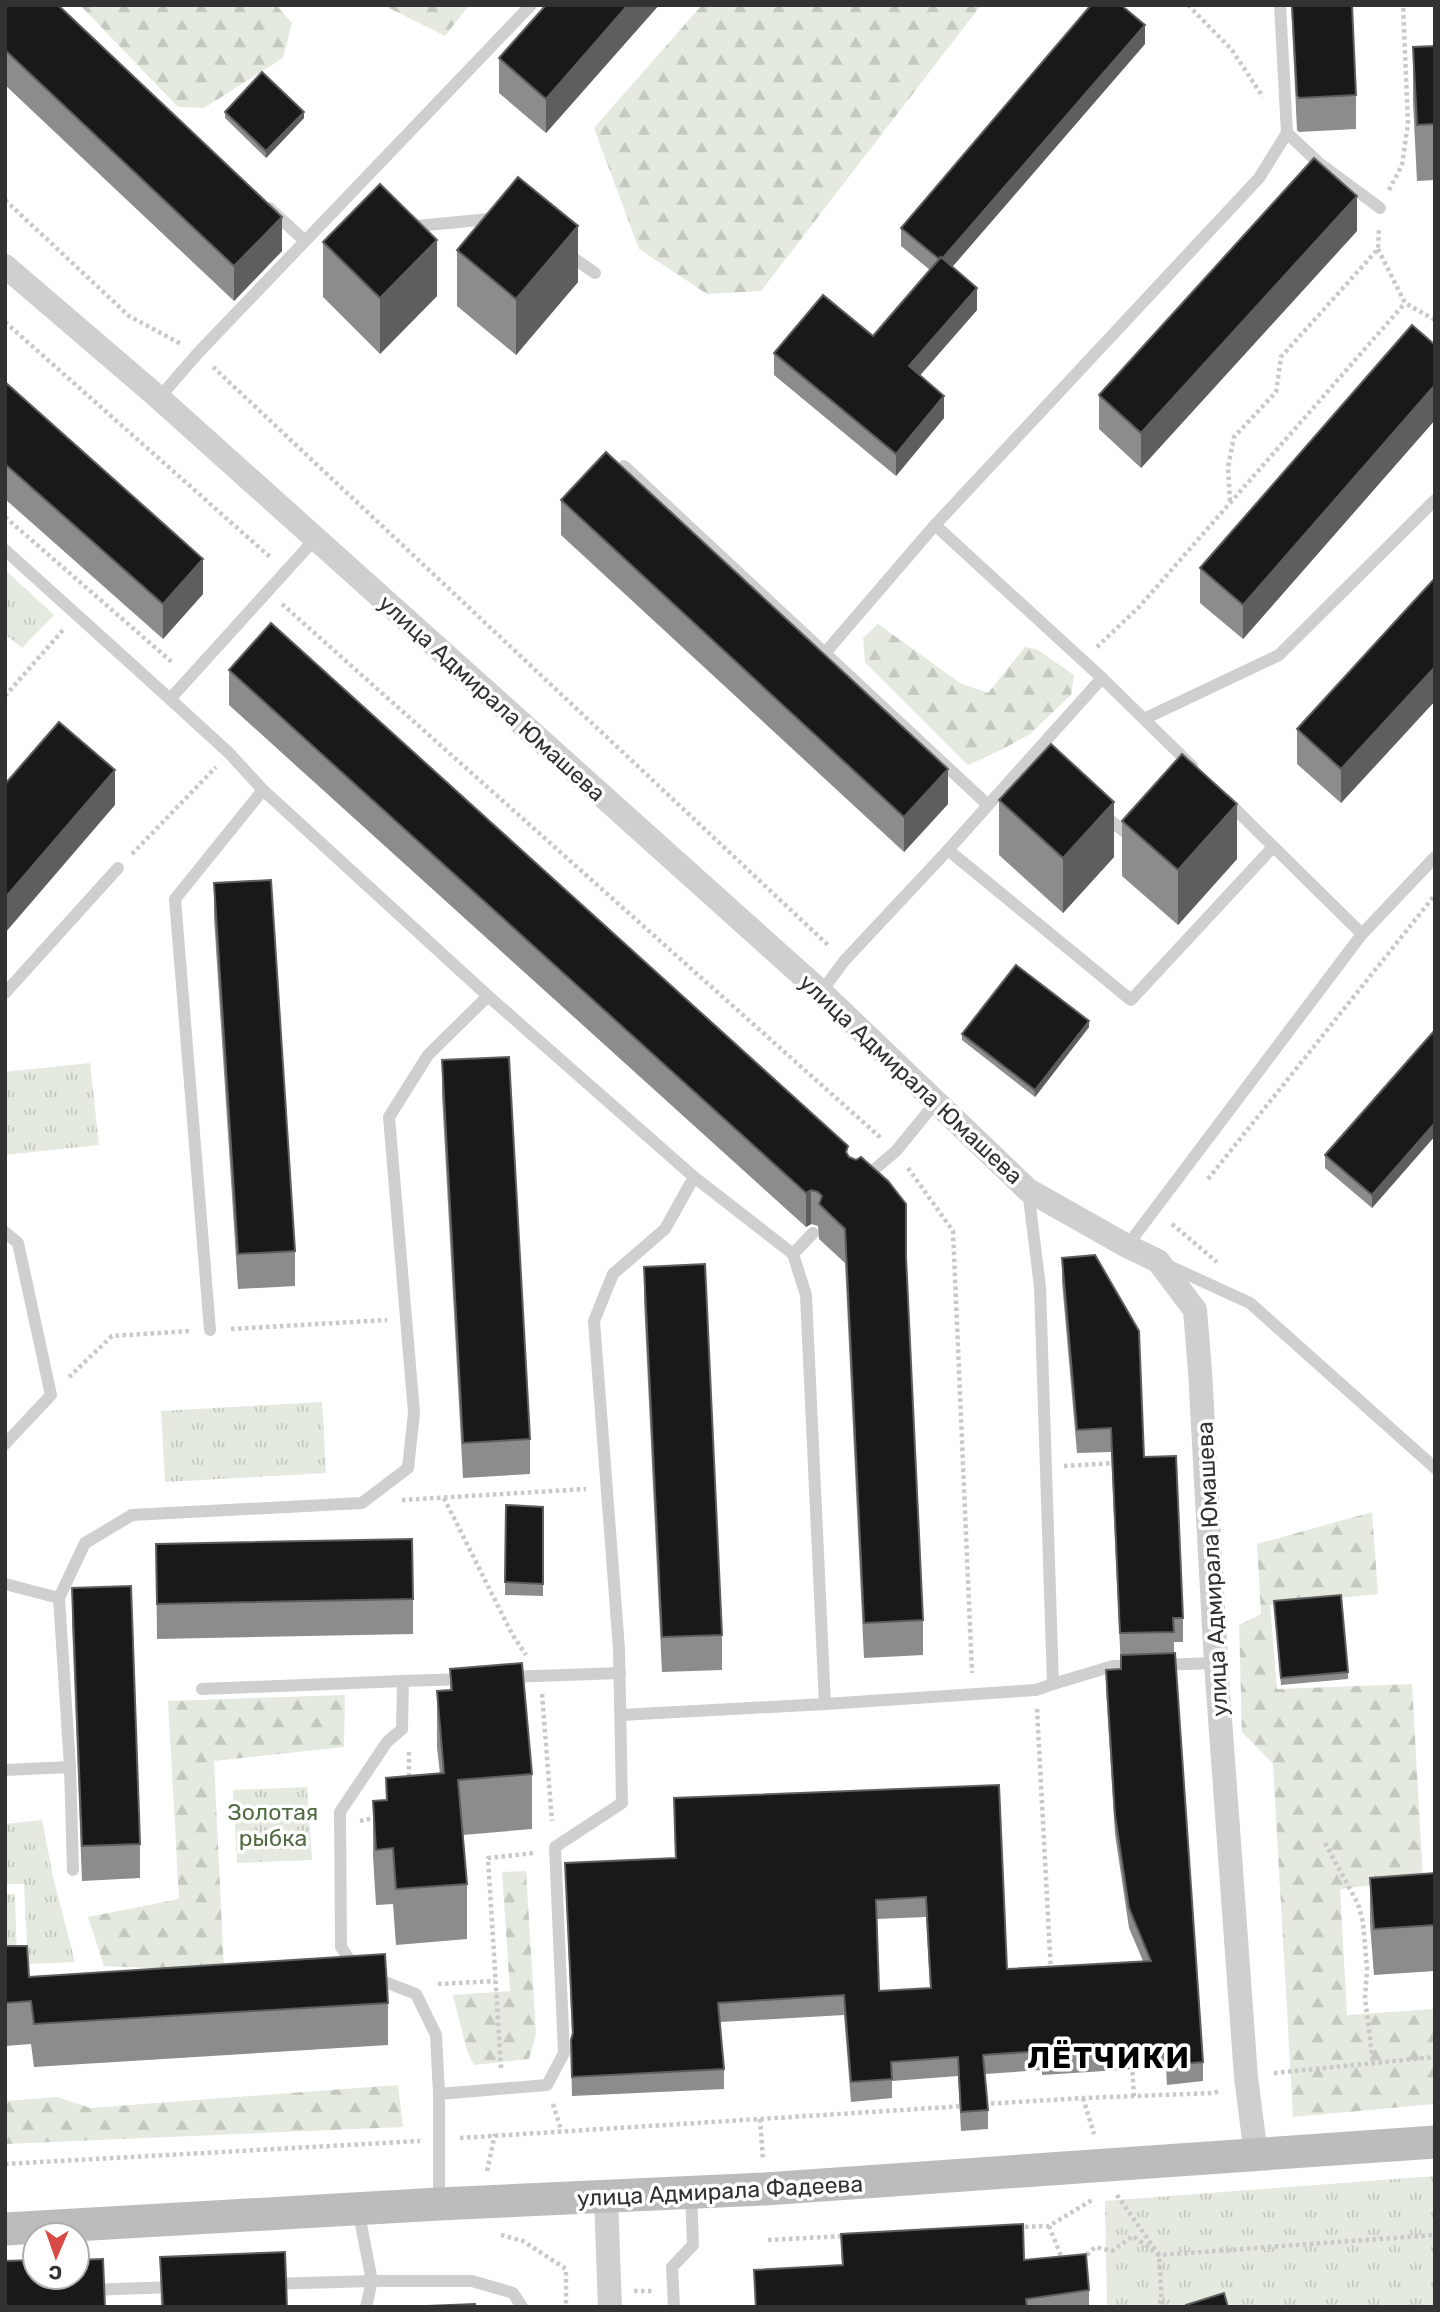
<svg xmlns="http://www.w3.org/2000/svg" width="1440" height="2312" font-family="Rubik,sans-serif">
<defs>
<pattern id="forest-firs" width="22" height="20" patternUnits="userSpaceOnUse" patternTransform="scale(1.75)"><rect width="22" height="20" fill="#e4eadf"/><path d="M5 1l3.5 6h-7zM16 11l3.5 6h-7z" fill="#c4c9c0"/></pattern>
<pattern id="park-tufts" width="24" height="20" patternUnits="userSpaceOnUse" patternTransform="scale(1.75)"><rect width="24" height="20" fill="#e4eadf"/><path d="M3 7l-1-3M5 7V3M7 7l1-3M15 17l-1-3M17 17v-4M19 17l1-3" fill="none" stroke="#c4c9c0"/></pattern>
</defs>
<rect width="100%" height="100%" fill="#fff"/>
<g fill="url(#forest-firs)">
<polygon points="80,5 276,5 292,23 283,58 204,108 178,107"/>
<polygon points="383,5 469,5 445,36"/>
<polygon points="702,5 981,5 761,291 707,294 639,249 594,128"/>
<polygon points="878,624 960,683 988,693 1025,647 1038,650 1074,675 1071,695 1030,734 1001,750 968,765 865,662 863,638"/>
<polygon points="1372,1512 1378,1594 1270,1605 1277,1689 1412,1684 1423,1879 1340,1889 1347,2015 1435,2009 1435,2104 1293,2117 1273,1764 1242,1732 1239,1625 1261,1614 1257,1544"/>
<polygon points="345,1695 344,1747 214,1761 224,1971 104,1966 88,1917 179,1899 168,1701"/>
<polygon points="526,1871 536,2034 529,2059 474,2065 467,2051 453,1995 510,1991 502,1872"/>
<polygon points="398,2085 403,2127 5,2144 5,2101 58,2097 90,2108"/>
</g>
<g fill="url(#park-tufts)">
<polygon points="5,570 54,615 22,648 5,634"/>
<polygon points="90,1063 99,1145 5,1155 5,1072"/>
<polygon points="322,1402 326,1473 165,1482 161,1411"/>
<polygon points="307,1787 312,1860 237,1863 233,1790"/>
<polygon points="42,1820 53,1877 75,1962 28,1964 24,1884 5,1884 5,1824"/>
<polygon points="5,1894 15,1894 17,1964 5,1964"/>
<polygon points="1435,2176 1435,2307 1107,2307 1105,2201"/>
</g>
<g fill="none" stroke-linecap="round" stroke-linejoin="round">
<g stroke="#c9c9c9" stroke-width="4.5" stroke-dasharray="3.5 3.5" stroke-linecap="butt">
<polyline points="1188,5 1232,50 1263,97"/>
<polyline points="1389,190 1402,165 1408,124 1403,5"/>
<polyline points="5,200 129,316 181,344"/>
<polyline points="1378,249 1405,303 1435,320"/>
<polyline points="5,322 270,557"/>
<polyline points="213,367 829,946"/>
<polyline points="1230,501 1228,467 1234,437 1276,392 1281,357 1378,249 1379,228"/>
<polyline points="5,517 173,663"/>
<polyline points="282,604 881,1138"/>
<polyline points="1097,647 1139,607 1405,303"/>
<polyline points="5,696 63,630"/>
<polyline points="132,854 216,767"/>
<polyline points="908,1168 953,1231 972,1673"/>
<polyline points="1208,1179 1435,895"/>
<polyline points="1172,1224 1217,1262"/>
<polyline points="231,1329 387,1320"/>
<polyline points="69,1377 112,1336 191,1331"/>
<polyline points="1064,1466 1115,1463"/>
<polyline points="444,1498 512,1634 526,1655"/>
<polyline points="402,1500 586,1489"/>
<polyline points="542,1694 552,1821"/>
<polyline points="1037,1709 1051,1973"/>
<polyline points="409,1752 409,1782"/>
<polyline points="360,1821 378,1817"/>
<polyline points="1325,1843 1358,1904 1363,1922 1367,1969 1365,1998 1373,2063"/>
<polyline points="438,1984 495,1981"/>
<polyline points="1132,2065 1134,2096"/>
<polyline points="501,2068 488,1858 534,1853"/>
<polyline points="1274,2073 1435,2057"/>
<polyline points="1083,2098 1094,2134"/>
<polyline points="553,2104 561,2130"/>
<polyline points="984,2104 1083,2098 1214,2093 1219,2091"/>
<polyline points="760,2119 763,2160"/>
<polyline points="460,2138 965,2106"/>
<polyline points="5,2164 420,2141"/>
<polyline points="487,2171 495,2134"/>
<polyline points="1117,2195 1159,2255 1162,2307"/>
<polyline points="1049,2226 1063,2261"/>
<polyline points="1018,2227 1049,2226 1092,2200"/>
<polyline points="501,2235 523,2241 566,2269 566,2307"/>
<polyline points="768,2240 844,2236"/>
<polyline points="1082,2260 1095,2247 1112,2251 1133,2236 1159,2255 1435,2235"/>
<polyline points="634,2291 653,2291"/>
</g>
<g stroke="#cfcfcf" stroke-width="12">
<polyline points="1280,5 1287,133"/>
<polyline points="269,208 305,241"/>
<polyline points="406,227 500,218"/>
<polyline points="566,253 595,273"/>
<polyline points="159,398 198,353 531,5"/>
<polyline points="624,466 988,805"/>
<polyline points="5,550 170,699 315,539"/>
<polyline points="825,653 935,525"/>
<polyline points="170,699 229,753 263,790 488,996"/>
<polyline points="1144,719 1279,655 1435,500"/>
<polyline points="1192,766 1102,678 935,525 1259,178 1287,133 1319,163 1380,208"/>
<polyline points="1225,799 1362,934"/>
<polyline points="1102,814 1125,832 1135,824"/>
<polyline points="948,850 1131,1000 1273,847"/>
<polyline points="821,992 845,960 948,850 1102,678"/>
<polyline points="5,993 118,868"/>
<polyline points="863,1179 896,1151 936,1102"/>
<polyline points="5,1232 18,1243 51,1395 5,1444"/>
<polyline points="1127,1246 1362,934 1435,857"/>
<polyline points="1167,1265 1250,1303 1435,1468"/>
<polyline points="210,1330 175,899 263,790"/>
<polyline points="5,1584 59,1598 70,1767 73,1870"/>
<polyline points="59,1598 85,1543 132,1515 362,1503 408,1468 414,1413 389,1117 428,1055 488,996 694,1177 793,1254 813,1233"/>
<polyline points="1159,1665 1216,1663"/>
<polyline points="508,1677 620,1673"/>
<polyline points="1053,1684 1113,1666 1137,1666"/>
<polyline points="202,1689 403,1681"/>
<polyline points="825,1704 1036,1690 1053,1684 1040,1287 1028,1190"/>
<polyline points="621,1715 825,1704 806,1295 793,1254"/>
<polyline points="5,1770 70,1767"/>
<polyline points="357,1971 341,1947 340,1812 387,1742 402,1729 403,1681 465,1679"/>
<polyline points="372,1977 416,1994 436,2035 439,2094 547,2085 564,2053 555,1847 622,1803 619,1649 594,1321 613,1274 665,1229 694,1177"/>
<polyline points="439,2202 439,2094"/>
<polyline points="358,2209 372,2281 472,2281 513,2293 522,2307"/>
<polyline points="269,2284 372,2281 366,2307"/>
<polyline points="88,2290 174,2287"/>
<polyline points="674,2307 672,2267 693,2245 691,2193"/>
</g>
<g stroke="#cfcfcf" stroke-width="24">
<polyline points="5,266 159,398 821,992 1028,1190 1127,1246 1158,1261 1195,1310 1200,1371 1216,1663 1246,2077 1256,2155"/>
<polyline points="606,2198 610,2307"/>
</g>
<polyline stroke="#bcbcbc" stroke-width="33" points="5,2229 439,2204 765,2189 1435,2142"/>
</g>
<g fill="#8c8c8c" fill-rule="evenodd">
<polygon points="5,5 282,251 234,301 5,85"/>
<polygon points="546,5 659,5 546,133 499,93 499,58"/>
<polygon points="1291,5 1352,5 1356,95 1356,129 1299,132 1297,130"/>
<polygon points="1145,44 952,267 977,310 920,375 944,418 896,476 774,375 774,353 873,336 930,270 901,246 901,228"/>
<polygon points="1435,46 1435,180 1417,181 1413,102 1413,47"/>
<polygon points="225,112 304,118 266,158 225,118"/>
<polygon points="1357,231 1141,468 1099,429 1099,395"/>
<polygon points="323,242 437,296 380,354 323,297"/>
<polygon points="457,250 578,282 516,355 457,306"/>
<polygon points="1435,345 1435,420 1243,639 1200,603 1200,568"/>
<polygon points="5,382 203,594 163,639 5,499"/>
<polygon points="561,500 948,804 904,852 561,535"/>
<polygon points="1435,578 1435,701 1341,803 1297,764 1297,729"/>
<polygon points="229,670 849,1157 856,1160 906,1257 923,1620 923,1655 864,1658 845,1263 819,1239 818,1226 811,1224 806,1227 229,705"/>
<polygon points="999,800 1114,857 1063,913 999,855"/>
<polygon points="1122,821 1237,859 1178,925 1122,876"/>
<polygon points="214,883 295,1251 295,1286 238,1289 214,918"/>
<polygon points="1089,1027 1035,1097 962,1040 962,1034"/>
<polygon points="1435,1030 1435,1136 1372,1208 1325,1168 1325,1155"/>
<polygon points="442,1060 530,1439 530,1474 463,1478 442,1095"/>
<path d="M1062 1258 1144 1457 1183 1618V1642H1174V1654L1203 2062V2081L1167 2085 1166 2067 1042 2075V2070L985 2074 988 2110V2129L961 2131 958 2076 892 2081V2098L851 2102 844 2015 720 2022 724 2069V2089L572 2096 571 2059V2040L572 2035 565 1863 675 1858 674 1798 999 1785 1007 1969 1143 1961 1129 1928 1115 1834 1106 1689V1670L1121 1669 1111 1452 1077 1453 1062 1282ZM926 1917 930 1988 879 1991 876 1919Z"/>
<polygon points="644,1267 722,1635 722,1670 662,1672 644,1301"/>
<polygon points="506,1505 543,1507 543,1596 505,1595"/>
<polygon points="156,1544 413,1599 413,1634 157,1639"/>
<polygon points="72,1588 140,1844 140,1878 82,1881 72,1623"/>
<polygon points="1274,1601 1348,1672 1348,1679 1281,1685"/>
<polygon points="450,1669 532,1774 532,1829 463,1835 467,1884 467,1939 396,1945 393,1904 376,1905 373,1856 373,1801 386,1800 386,1778 440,1774 437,1747 437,1691 450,1691"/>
<polygon points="1435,1873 1435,1971 1374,1975 1370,1924 1370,1878"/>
<polygon points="5,1946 29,1977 388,2003 388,2045 34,2067 31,2044 5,2046"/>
<polygon points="841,2234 1024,2260 1089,2290 1089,2307 755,2307 754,2270 842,2265"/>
<polygon points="160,2257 287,2307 161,2307"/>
</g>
<g fill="#5e5e5e">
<polygon points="628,5 659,5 546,133 546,99"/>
<polygon points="1145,25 1145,44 941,280 941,261"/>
<polygon points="304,112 304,118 266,158 266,151"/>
<polygon points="1357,196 1357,231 1141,468 1141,433"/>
<polygon points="282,217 282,251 234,301 234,266"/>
<polygon points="578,226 578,282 516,355 516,299"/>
<polygon points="437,240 437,296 380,354 380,298"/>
<polygon points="977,288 977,310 909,388 909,366"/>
<polygon points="1435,385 1435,420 1243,639 1243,605"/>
<polygon points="944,396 944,418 896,476 896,454"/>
<polygon points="203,559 203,594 163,639 163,604"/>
<polygon points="1435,667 1435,701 1341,803 1341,769"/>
<polygon points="948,769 948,804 904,852 904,817"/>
<polygon points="115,770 115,805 5,933 5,898"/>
<polygon points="1114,802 1114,857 1063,913 1063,858"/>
<polygon points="1237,804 1237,859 1178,925 1178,870"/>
<polygon points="1089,1021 1089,1027 1035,1097 1035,1090"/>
<polygon points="1435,1123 1435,1136 1372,1208 1372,1195"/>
<polygon points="811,1190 811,1224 806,1227 806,1193"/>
</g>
<g fill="#191919" stroke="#5e5e5e" stroke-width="2" fill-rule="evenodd">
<polygon points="5,5 58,5 282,217 234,266 5,50"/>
<polygon points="546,5 628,5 546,99 499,58"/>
<polygon points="1091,5 1121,5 1145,25 942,259 941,257 939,259 901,228"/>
<polygon points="1292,5 1352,5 1356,95 1299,98 1297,95"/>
<polygon points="1435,46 1435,124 1417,125 1413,47"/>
<polygon points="262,72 304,112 266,151 225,112"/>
<polygon points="1314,158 1357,196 1141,433 1099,395"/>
<polygon points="518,177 578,226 516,299 457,250"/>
<polygon points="380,184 437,240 380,298 323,242"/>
<polygon points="941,257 977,288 909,366 944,396 896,454 774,353 823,295 873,336"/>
<polygon points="1412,325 1435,345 1435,385 1243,605 1200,568"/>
<polygon points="5,382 203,559 163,604 5,464"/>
<polygon points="606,452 948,769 904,817 561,500"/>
<polygon points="1435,578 1435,667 1341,769 1297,729"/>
<polygon points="271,623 848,1146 846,1152 849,1157 856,1160 861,1157 888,1181 906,1204 906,1257 923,1620 864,1623 845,1229 819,1204 822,1196 818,1192 811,1190 806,1193 229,670"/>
<polygon points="59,722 115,770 5,898 5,784"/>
<polygon points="1051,744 1114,802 1063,858 999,800"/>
<polygon points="1182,754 1237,804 1178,870 1122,821"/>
<polygon points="271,880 295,1251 238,1254 214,883"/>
<polygon points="1016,965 1089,1021 1035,1090 962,1034"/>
<polygon points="1435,1030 1435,1123 1372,1195 1325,1155"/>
<polygon points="509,1057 530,1439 463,1443 442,1060"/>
<polygon points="1095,1255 1139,1331 1144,1457 1176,1456 1183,1618 1173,1618 1174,1632 1120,1633 1111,1428 1077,1430 1062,1258"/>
<polygon points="705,1264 722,1635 662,1637 644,1267"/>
<polygon points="506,1505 543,1507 543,1584 505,1582"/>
<polygon points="412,1539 413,1599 157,1604 156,1544"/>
<polygon points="131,1586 140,1844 82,1846 72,1588"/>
<polygon points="1341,1595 1348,1672 1281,1678 1274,1601"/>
<path d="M1175 1653 1203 2062 1167 2065 1166 2048 1042 2055V2051L983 2055 988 2110 961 2112 958 2057 891 2062 892 2079 851 2082 844 1995 718 2003 724 2069 572 2077 571 2040 573 2033 565 1863 676 1858 674 1798 999 1785 1007 1969 1151 1961 1129 1908 1115 1815 1106 1670 1121 1669V1655ZM926 1897 931 1988 879 1991 876 1900Z"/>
<polygon points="522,1663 532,1774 458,1780 467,1884 396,1889 393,1848 376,1850 373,1801 387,1800 386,1778 444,1773 437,1691 452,1690 450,1669"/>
<polygon points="1435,1873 1435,1925 1374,1929 1370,1878"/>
<polygon points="5,1946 27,1946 29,1977 385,1954 388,2003 34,2024 31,2001 5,2003"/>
<polygon points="1023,2224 1024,2260 1086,2254 1089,2290 1026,2299 1027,2307 756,2307 754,2270 843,2265 841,2234"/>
<polygon points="285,2252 287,2307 163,2307 160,2257"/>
<polygon points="103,2259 105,2307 5,2307 5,2261 35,2260 35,2277 77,2277 77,2260"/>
<polygon points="1224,2293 1228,2307 1186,2307 1186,2305"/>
<polygon points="475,2304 475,2307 402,2307"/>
</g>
<g text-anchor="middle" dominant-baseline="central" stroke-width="7" stroke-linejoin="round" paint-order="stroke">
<g font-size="23" fill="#323232" stroke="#fff">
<text transform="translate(492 698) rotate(42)">улица Адмирала Юмашева</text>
<text transform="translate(911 1079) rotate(43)">улица Адмирала Юмашева</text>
<text transform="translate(1212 1569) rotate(-93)">улица Адмирала Юмашева</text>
<text transform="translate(720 2191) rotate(-3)">улица Адмирала Фадеева</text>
</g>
<g font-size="23" fill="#516b42" stroke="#fff">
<text x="273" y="1812">Золотая<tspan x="273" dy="26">рыбка</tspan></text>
</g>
<g font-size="30" font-weight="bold" letter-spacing="2" fill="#000" stroke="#fff">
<text x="1109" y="2058">ЛЁТЧИКИ</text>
</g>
</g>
<rect width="1440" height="2312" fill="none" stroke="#323232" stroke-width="14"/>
<g transform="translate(56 2256) rotate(182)"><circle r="33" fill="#ffffff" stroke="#adadad" stroke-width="2"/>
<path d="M0-5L12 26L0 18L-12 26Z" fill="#d84a45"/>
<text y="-10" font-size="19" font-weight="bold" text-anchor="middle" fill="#323232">С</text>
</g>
</svg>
